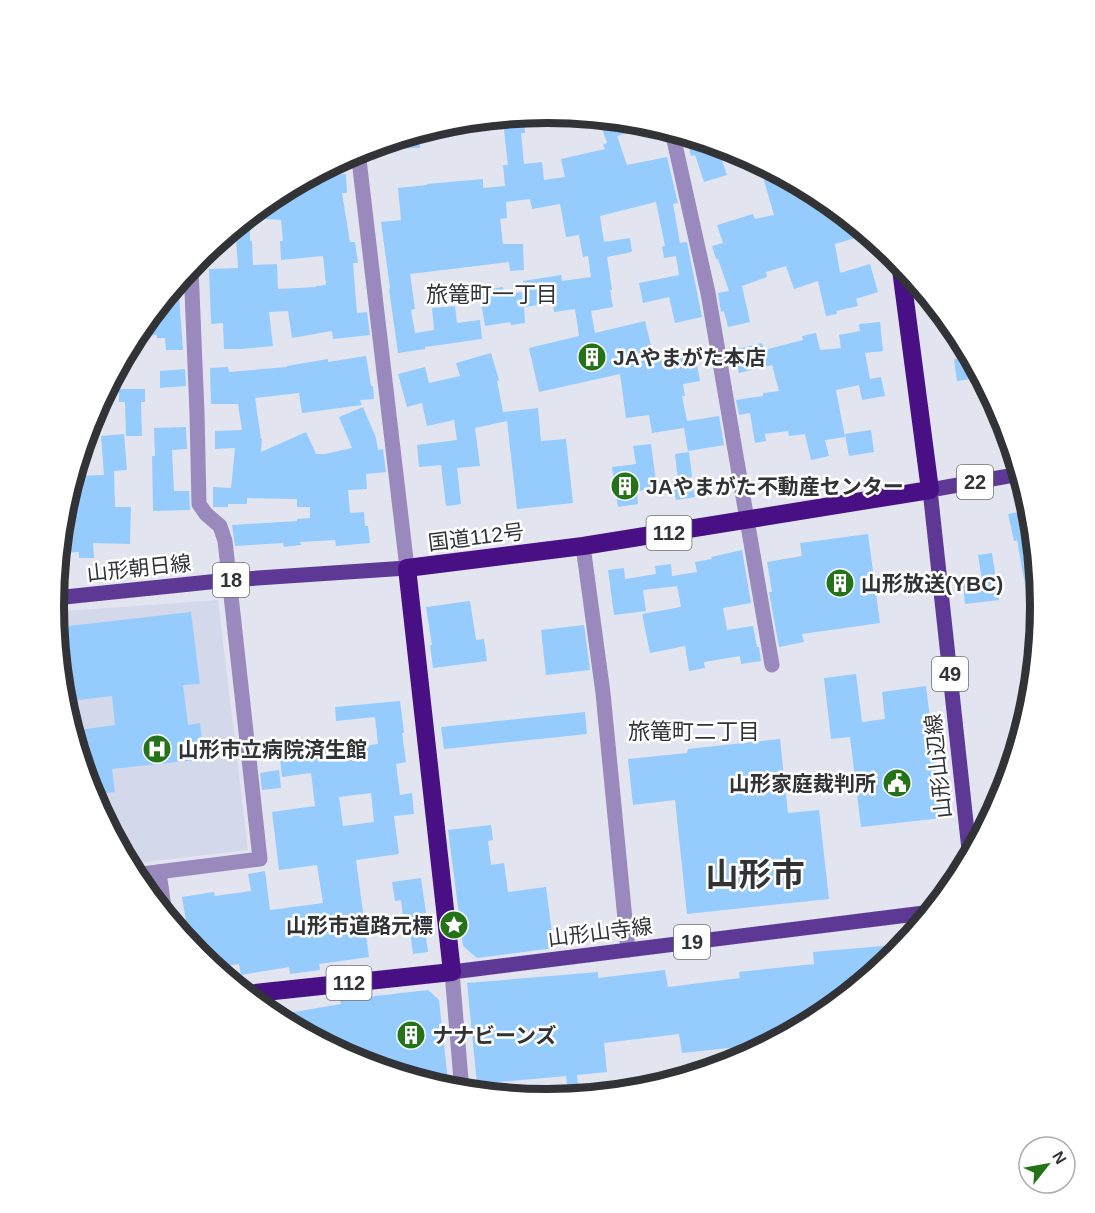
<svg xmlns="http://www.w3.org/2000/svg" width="1095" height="1213" font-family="Helvetica,'Noto Sans JP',sans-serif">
<rect width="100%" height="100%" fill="#e2e5ef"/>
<polygon fill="#d3d8ea" points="218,600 248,850 128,864 91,795 63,702 55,612"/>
<g fill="#95ccfd" fill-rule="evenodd">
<polygon points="524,120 525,133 521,133 524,164 542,162 544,180 565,177 561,159 605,149 603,145 607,143 601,125 617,120 627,121 631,132 617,136 627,165 667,157 678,203 673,204 680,243 687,242 702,317 675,323 669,297 643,303 639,283 679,275 676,256 664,258 662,247 665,246 656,202 600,216 604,242 630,238 632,252 607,257 612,290 610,290 613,307 591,311 595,333 645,321 655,362 695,354 700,381 683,384 685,396 682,396 687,421 719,416 724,445 688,451 684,428 652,433 649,415 626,418 620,374 539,392 529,348 579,336 575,309 554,312 553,303 524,307 525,323 511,325 510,322 485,326 479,291 503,287 504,294 525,292 523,281 561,275 562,281 591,277 588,256 583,257 579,235 566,237 560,204 532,209 530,199 506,202 507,218 500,219 503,244 523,244 524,270 510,271 509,262 410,274 415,309 411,310 415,333 434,330 432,308 455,306 457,323 480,320 482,339 425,347 425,349 398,353 389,289 390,288 381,222 401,220 398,188 427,185 427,184 483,179 483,188 505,186 503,165 508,165 503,122"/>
<polygon points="419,132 420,148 377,149 376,145"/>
<polygon points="700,140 717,145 727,175 704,182 695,155 691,156 688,143"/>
<polygon points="759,163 804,187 807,203 826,199 850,219 855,238 835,244 840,273 870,264 878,292 856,299 858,306 836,311 837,314 826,316 818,281 794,289 786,266 766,272 767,277 742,286 750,322 728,327 724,311 721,312 718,293 729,291 718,259 716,259 712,246 723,243 717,225 753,214 755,219 774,215"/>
<path d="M346 174 347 193H342L350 242H355L358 263H353L357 313 367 312 370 335 333 339 332 331 292 338 288 311 269 312 273 346 241 349H224L223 323 211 324 209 269 238 268 236 240H220L274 196 279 193 298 192 297 184 309 177ZM250 218 281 220 283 241H280L281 260 323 256 326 285 316 286V287L278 289 277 264 253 265 252 241H250Z"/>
<polygon points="178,282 183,350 166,350 165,338 157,338 157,335 135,336"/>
<polygon points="880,322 883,351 865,353 870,379 881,377 885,396 862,400 859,385 836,390 845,437 825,440 829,456 811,460 805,434 789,436 788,431 765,434 766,441 755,443 750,413 739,415 736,400 763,396 763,393 779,391 772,365 739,373 734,350 762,343 764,350 803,340 802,336 816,333 820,350 841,348 839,335 860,331 859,324"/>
<polygon points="955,329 958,333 996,403 985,406 979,378 957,381 954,359 959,359 953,330"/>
<polygon points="491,353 499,380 497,381 503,412 538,408 541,441 566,439 573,503 517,509 507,421 475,428 480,466 457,468 461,504 446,506 441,465 419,467 417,445 457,440 454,420 427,426 422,403 407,407 398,374 425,367 429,383 460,376 456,363"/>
<polygon points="366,356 371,386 373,386 374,399 360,400 362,405 302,413 299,393 255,398 261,439 262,439 261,452 306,432 316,454 325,454 352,448 339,417 363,407 376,438 378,450 383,449 386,472 366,474 367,489 348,490 350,513 364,512 365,526 368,526 370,543 336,546 335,540 300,542 301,545 284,547 283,543 235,546 232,525 297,521 297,519 310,518 310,507 297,507 297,499 247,498 247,504 228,504 228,507 213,507 213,487 231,488 235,448 215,449 215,431 242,430 238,404 211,404 210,368 228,367 229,372 287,367 287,366 328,359 328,362"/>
<polygon points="185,369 186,386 160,388 160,371"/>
<polygon points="119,389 145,389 145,402 141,402 142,436 126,436 125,402 119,402"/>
<polygon points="186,427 187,449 172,450 174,491 189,491 190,510 153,511 152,456 155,456 154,428"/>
<polygon points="871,430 874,452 849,456 845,434"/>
<polygon points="124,434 127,470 114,471 115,507 131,507 130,544 93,543 94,558 79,558 79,552 59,553 64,510 67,499 79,499 78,476 104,475 101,436"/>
<polygon points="651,444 657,489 637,491 638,504 618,507 612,467 636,464 633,446"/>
<polygon points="689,452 692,476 691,476 695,497 676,500 672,482 678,480 675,454"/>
<polygon points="1027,510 1033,542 1035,542 1039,588 1026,590 1017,540 1014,541 1008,514"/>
<polygon points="868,534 880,623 802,634 804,642 779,647 769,592 772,592 767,562 802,556 800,543"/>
<polygon points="742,550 751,603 723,608 727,630 753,626 757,647 759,647 761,661 741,664 740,656 704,662 705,668 689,671 685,646 650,653 642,614 681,607 677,586 643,590 646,611 614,615 608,570 624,568 625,579 656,574 655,566 671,564 672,576 697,572 695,562 712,559 711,557"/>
<polygon points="992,553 999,600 965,604 963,582 982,580 978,555"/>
<polygon points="470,601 476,640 484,639 487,661 433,668 430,645 432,645 426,607"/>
<polygon points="191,612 200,684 183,685 188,725 200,723 204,759 112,769 115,792 92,795 72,731 115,725 112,696 69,701 60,627"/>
<polygon points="584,625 590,670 546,675 541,630"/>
<polygon points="856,674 862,722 885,719 882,692 926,686 942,818 861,827 850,737 831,739 824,678"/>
<path d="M400 701 404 733H402L406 762 396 764 400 795 412 793 414 814 394 816 399 854 356 860 369 957 319 964 320 970 290 974 289 967 241 975 239 964 214 968 198 955 190 945 182 897 214 892 215 896 251 891 248 874 265 871 270 910 323 903 317 865 279 870 272 812 315 806 311 773 282 777 280 759 378 744 375 717 336 721 335 707ZM371 793 374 822 343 826 339 797Z"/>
<polygon points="585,712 587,734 444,749 441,727"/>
<polygon points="780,739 788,813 819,810 829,899 687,914 675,800 633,805 628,759 687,753 688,749"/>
<polygon points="279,770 281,788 262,790 260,773"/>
<polygon points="491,825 493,840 488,841 491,865 504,863 508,892 546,887 554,948 477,958 463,946 448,830"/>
<polygon points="421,878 426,913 423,914 428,952 413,954 408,916 403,916 401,900 395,901 392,882"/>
<polygon points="906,944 896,956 821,1017 756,1052 748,1053 747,1046 682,1053 679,1034 604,1043 607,1072 577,1075 579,1097 569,1098 566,1076 477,1084 467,983 598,972 598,978 665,970 668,987 740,978 739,972 814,964 813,952"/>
<polygon points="428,990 439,1000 449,1090 358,1062 273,1017 267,1012 287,1009 288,1013 341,1004 340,1000"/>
</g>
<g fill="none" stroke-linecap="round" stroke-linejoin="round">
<g stroke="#9989bd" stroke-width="15">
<polyline points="672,131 708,293 772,665"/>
<polyline points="358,151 407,568"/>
<polyline points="583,546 603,693 628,950"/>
<polyline points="159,872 165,915"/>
<polyline points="134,875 260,859 225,541 220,526 206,514 199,504 197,413 191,267"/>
<polyline points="452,972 462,1092"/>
</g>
<g stroke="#5d3895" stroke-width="15">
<polyline points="55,598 229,580 407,568"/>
<polyline points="970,859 930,490 1020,474"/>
<polyline points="452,972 932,912"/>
</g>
<polyline stroke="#491085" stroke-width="18" points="246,994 452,972 407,568 583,546 930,490 900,262"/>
</g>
<defs>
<g id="building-disc" transform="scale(1.5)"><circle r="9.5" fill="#257319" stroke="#fff"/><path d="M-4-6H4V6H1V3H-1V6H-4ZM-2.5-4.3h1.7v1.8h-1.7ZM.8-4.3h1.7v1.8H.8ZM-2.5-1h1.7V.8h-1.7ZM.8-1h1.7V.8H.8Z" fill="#fff"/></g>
<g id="hospital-disc" transform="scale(1.5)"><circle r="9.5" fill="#257319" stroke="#fff"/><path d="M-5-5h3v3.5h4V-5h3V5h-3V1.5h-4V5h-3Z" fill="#fff"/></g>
<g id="civic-disc" transform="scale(1.5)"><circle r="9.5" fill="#257319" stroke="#fff"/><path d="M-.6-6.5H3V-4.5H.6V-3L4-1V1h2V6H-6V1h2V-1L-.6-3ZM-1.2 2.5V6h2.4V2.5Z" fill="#fff"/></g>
<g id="sight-disc" transform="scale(1.5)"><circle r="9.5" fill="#257319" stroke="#fff"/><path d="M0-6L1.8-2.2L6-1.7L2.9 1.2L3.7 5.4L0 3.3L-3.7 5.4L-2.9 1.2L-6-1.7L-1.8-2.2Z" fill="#fff"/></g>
</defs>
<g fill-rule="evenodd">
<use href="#building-disc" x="592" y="357"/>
<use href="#building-disc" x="625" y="486"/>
<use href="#building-disc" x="840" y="583"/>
<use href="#hospital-disc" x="157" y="749"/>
<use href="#civic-disc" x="897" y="783"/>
<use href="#sight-disc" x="454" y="925"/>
<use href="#building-disc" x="411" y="1035"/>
</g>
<g text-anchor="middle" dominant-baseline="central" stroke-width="5" stroke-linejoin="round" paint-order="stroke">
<g fill="#fff" stroke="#707073" stroke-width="1.5">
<rect x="957" y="465" width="36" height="34" rx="4.5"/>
<rect x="646.5" y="516" width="45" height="34" rx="4.5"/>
<rect x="213" y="563" width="36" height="34" rx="4.5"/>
<rect x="932" y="657" width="36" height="34" rx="4.5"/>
<rect x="674" y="925" width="36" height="34" rx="4.5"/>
<rect x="326.5" y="966" width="45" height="34" rx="4.5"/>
</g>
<g font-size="20" font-weight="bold" fill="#323337">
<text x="975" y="482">22</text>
<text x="669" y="533">112</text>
<text x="231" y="580">18</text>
<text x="950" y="674">49</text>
<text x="692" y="942">19</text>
<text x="349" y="983">112</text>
</g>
<g font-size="21" font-weight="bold" fill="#323337" stroke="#fff" text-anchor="start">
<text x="613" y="357">JAやまがた本店</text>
<text x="646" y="486">JAやまがた不動産センター</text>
<text x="861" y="583">山形放送(YBC)</text>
<text x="178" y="749">山形市立病院済生館</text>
<text x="876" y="783" text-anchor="end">山形家庭裁判所</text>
<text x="433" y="925" text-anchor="end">山形市道路元標</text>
<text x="432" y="1035">ナナビーンズ</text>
</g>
<g font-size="21" fill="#323337" stroke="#fff">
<text transform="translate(476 537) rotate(-7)">国道112号</text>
<text transform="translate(139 568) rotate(-6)">山形朝日線</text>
<text transform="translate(938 766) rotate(-96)">山形山辺線</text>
<text transform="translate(600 932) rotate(-7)">山形山寺線</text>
</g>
<g font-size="22" fill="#323337" stroke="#fff">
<text x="492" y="294">旅篭町一丁目</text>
<text x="694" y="731">旅篭町二丁目</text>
</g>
<g font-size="33" font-weight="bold" fill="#323337" stroke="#fff">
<text x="755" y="874">山形市</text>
</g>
</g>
<path d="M0 0H1095V1213H0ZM64 606a483 483 0 1 1 966 0a483 483 0 1 1-966 0Z" fill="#fff" fill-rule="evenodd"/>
<path fill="none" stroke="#323337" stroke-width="8" d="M64 606a483 483 0 1 1 966 0a483 483 0 1 1-966 0Z"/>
<g transform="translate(1047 1165) rotate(59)"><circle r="28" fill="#ffffff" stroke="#adadaf" stroke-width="1.5"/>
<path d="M0-4.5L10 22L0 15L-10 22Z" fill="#257319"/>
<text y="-9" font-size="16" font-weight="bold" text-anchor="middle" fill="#323337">N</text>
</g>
</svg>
